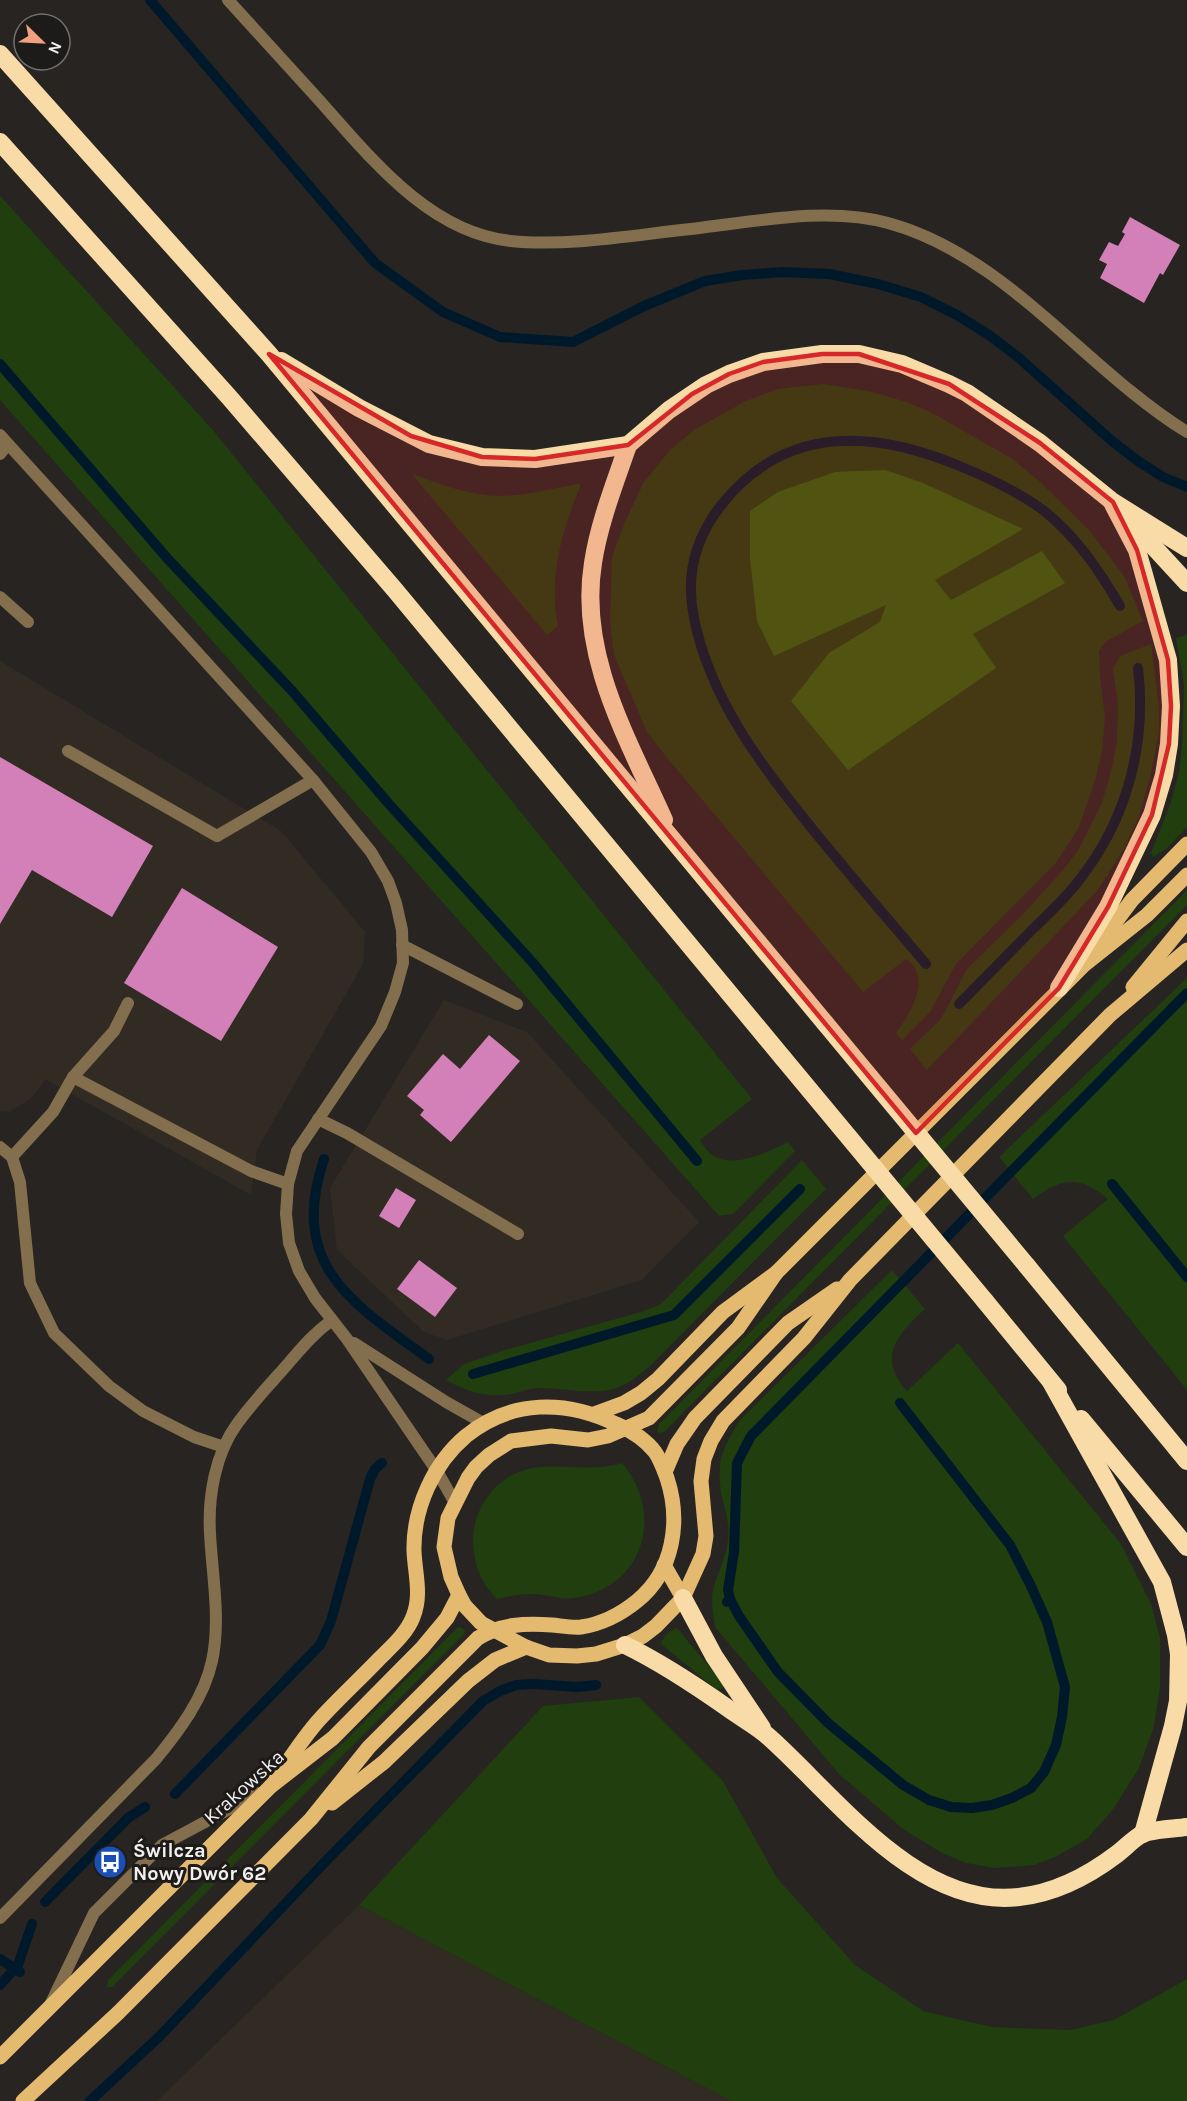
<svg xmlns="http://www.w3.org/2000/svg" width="1187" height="2101" font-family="Karla,sans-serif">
<rect width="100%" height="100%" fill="#272422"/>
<g fill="#322b24">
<polygon points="0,661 281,831 365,932 363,964 257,1150 251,1195 45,1079 33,1097 10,1112 0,1111"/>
<polygon points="444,1000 527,1032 699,1222 642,1280 447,1340 424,1332 337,1250 330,1188"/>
<polygon points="359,1905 731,2101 157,2101"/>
</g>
<g fill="#203e0e">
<path d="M0 196 212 429 752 1099 700 1140C719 1177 761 1155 788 1142L795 1151 733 1214 719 1216 0 400Z"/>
<path d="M823 384 868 391 907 402 932 413 1011 458 1038 480 1090 531 1124 576 1143 621 1105 642 1099 651 1100 677 1105 717 1102 750 1096 778 1078 829 1055 864 956 964 930 1012 902 1040 896 1033C910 1014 933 977 906 959L863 992 664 754 647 732 614 655 610 622 612 557 625 522 644 482 671 449 694 430 746 401 778 389Z"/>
<path d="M412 474C435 482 460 492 485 495 515 499 549 489 579 484L580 487C562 530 548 579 558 626L547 635Z"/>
<polygon points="1187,635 1187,827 1167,848 1153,857 1151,853 1171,802 1179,772 1182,745 1184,685 1176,638"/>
<polygon points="1151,644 1159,708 1159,732 1150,778 1138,818 1124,849 1097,891 927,1070 910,1049 941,1019 967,969 1026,911 1063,870 1079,849 1102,803 1111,772 1117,742 1118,703 1113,669 1120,656"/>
<polygon points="1187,890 1187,905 665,1431 661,1433 657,1432 659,1424 666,1417"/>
<path d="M1187 978V1390L1063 1236 1108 1199C1079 1175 1062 1178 1033 1199L999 1157Z"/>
<path d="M802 1160 826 1189 649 1367C638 1376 627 1385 613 1389 590 1395 563 1388 539 1388 530 1388 521 1392 512 1394 487 1398 468 1392 446 1380L464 1364 505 1350 644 1311 661 1304Z"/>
<path d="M892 1270 925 1309C898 1334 876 1357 907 1391L958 1343 1121 1544 1151 1604 1160 1638V1686L1154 1727 1139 1768 1114 1808 1087 1839 1055 1857 1034 1865 995 1868 966 1863 942 1853 903 1829 839 1774 715 1627C713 1613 710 1600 714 1586 719 1570 727 1554 728 1538 730 1522 724 1508 721 1492 716 1460 724 1446 740 1420Z"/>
<path d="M622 1463C666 1514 643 1589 574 1598 560 1600 547 1594 533 1594 521 1594 509 1596 497 1599 479 1581 473 1562 473 1537 474 1519 481 1504 492 1491 530 1449 576 1477 622 1463Z"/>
<polygon points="460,1627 465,1630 464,1634 116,1983 112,1987 107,1987 108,1980 457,1628"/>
<path d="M677 1628 722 1682 724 1686 721 1689 717 1690 661 1644C661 1638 671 1630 677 1628Z"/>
<polygon points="639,1697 723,1781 777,1878 855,1965 923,2011 992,2027 1070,2030 1114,2020 1187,1979 1187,2101 731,2101 359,1905 543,1706"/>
</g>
<polygon fill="#2f600b" points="885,470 923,483 1023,529 935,580 951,600 1042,551 1065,583 973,634 996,668 848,770 791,701 829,653 880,622 886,605 774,656 757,621 750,558 750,511 778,492 835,472"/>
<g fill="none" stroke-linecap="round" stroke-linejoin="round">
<g stroke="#00192a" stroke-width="10">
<polyline points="150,0 375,263 443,312 500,337 573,342 644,306 705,281 742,275 784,272 829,274 878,284 921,297 957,315 989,335 1018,357 1112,441 1138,461 1163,477 1187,487"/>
<polyline points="0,364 167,558 293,692 389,804 533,963 697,1161"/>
<path d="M926 964C887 918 848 873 810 826 760 764 710 698 694 618 685 575 696 536 723 503 786 425 872 430 957 465 987 477 1017 491 1043 510 1076 536 1099 570 1120 606"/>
<path d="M959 1004C984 979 1008 954 1033 929 1049 913 1067 897 1080 879 1127 819 1147 744 1138 668"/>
<path d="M324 1159C288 1266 352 1303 429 1359"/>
<polyline points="1112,1184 1187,1277"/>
<polyline points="473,1374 674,1315 800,1189"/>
<polyline points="730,1599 728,1590 734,1552 737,1463 751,1436 1187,993"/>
<polyline points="727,1602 730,1599 739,1616 778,1672 828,1723 903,1785 929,1800 951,1807 972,1808 992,1805 1012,1798 1031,1788 1044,1772 1056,1745 1062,1717 1065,1687 1047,1622 1030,1584 1010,1545 900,1403"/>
<polyline points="175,1794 320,1645 331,1621 370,1479 375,1469 382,1463"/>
<polyline points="45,1902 128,1818 145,1807"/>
<polyline points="0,1959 20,1972"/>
<polyline points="0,1985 18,1965 32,1924"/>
<polyline points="90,2101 159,2037 322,1865 483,1701 500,1691 516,1685 534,1684 577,1687 596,1685"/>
</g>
</g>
<g fill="#d280b7">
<polygon points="1130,217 1180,245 1163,275 1160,273 1144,303 1100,278 1107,264 1099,260 1109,242 1118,246 1125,234 1122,232"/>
<polygon points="0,757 153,846 112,917 32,870 0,924"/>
<polygon points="182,888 278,947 221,1041 124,983"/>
<polygon points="489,1035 520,1061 451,1142 420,1115 424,1110 407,1096 443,1054 460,1069"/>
<polygon points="396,1188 416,1200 399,1228 379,1216"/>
<polygon points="419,1260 457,1288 435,1317 397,1289"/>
</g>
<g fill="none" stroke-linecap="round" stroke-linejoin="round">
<g stroke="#836f4d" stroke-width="12">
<polyline points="0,454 8,444"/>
<polyline points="0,597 28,622"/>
<polyline points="68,751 217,836 313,780"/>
<polyline points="402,945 517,1004"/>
<polyline points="73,1077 251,1171 288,1184"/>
<polyline points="318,1119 347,1133 518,1234"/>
<polyline points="0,1147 12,1157 20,1182 30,1283 54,1333 109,1386 143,1411 194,1437 224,1447"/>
<polyline points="12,1157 53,1112 73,1077 114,1031 128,1003"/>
<polyline points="51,2003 94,1913 162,1845 259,1793"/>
</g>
<g stroke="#836f4d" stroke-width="12">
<path d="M228 0C258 33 289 67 319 100 370 157 429 233 511 241 567 247 634 235 691 229 753 222 827 206 888 223 1006 255 1085 369 1187 432"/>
<polyline points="0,435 313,780 371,852 388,881 396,903 402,930 403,963 395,992 381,1026 297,1151 288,1184 286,1214 289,1243 299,1271 315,1298 347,1339 437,1471 455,1503"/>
<polyline points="354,1343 446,1402 485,1424"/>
<path d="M0 1918 156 1759C179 1731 204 1698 212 1661 221 1619 212 1575 210 1533 208 1497 215 1454 237 1424 249 1407 264 1391 278 1375 297 1354 309 1337 332 1320"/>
</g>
<g stroke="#e4b970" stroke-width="15">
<polyline points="1096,948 1132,900 1187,844"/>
<polyline points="1133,987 1187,921"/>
<polyline points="776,1273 738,1328 649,1418 608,1436 588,1440 551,1436 511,1441 489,1455 476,1467 468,1478 448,1518 444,1547 451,1577 459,1595 465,1606 481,1623 526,1647 549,1655 577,1656 596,1654 625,1645 643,1636 656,1626 683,1598 703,1554 706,1536 701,1481 704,1459 711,1441 723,1421 804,1338 850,1280 1110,1015 1187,950"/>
<polyline points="594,1414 624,1403 641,1393 658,1379 723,1312 776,1273 1084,965 1147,915 1187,875"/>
<polyline points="665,1472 677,1444 695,1418 788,1323 837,1289"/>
<polyline points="664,1565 683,1598"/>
<polyline points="332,1803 384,1762 468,1681 495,1660 526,1647"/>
<polyline points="0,2057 271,1786 333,1738 422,1648 447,1618 459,1595"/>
<path d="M23 2101 118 2013 311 1819 369 1747 478 1638C501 1624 525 1623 552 1625 562 1626 572 1628 581 1627 602 1624 621 1614 637 1601 674 1571 681 1521 667 1478 664 1470 660 1459 655 1452 645 1439 630 1430 616 1424 566 1400 512 1399 466 1436 434 1463 413 1508 414 1551 415 1574 422 1595 413 1617 407 1633 391 1647 380 1658 360 1679 338 1699 319 1720 301 1740 286 1765 271 1786"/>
</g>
<g stroke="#f9dba8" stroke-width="18">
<polyline points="0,54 269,354 825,1023"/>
<polyline points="0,142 229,397 395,590 783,1058"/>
<polyline points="281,361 359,408 429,444 482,457 535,459 628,445 669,410 706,385 729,374 763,362 822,354 859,354 902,364 949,384 967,393 1040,443 1113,502 1187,548"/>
<path d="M628 445C615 483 599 523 593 563 578 655 628 739 664 820"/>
<polyline points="1128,519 1187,583"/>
<polyline points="1059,988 1108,907 1152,815 1164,775 1169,744 1171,706 1168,660 1137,550 1113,504"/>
<polyline points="1027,1266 1187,1461"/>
<polyline points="985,1301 1058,1390"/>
<polyline points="1051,1382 1162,1582 1176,1635 1179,1654 1178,1701 1173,1726 1143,1834"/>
<polyline points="1081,1419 1187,1547"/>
<polyline points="683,1598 714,1656 762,1728"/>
<path d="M625 1645C662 1663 695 1685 729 1709 743 1719 758 1727 770 1738 837 1798 918 1909 1019 1897 1056 1893 1088 1876 1117 1854 1125 1848 1133 1839 1142 1834 1153 1829 1175 1829 1187 1827"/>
</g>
<g stroke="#f9dba8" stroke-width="18">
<polyline points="825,1023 1027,1266"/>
<polyline points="783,1058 985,1301"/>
</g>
</g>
<path fill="#d62828" fill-opacity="0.2" stroke="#d62828" stroke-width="4.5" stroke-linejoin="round" d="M269 354 411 436 482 457 535 459 628 445 692 394 729 374 763 362 822 354H859L949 384 1040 443 1113 502 1137 550 1168 660 1171 706 1169 744 1152 815 1108 907 1059 988 916 1133Z"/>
<defs>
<g id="bus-disc" transform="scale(1.725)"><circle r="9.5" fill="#1a4fb4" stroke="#1d1b19"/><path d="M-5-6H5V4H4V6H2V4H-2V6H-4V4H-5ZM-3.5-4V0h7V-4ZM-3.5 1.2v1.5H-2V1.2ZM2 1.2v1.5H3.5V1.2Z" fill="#fff"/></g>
</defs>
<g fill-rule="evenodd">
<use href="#bus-disc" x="110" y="1862"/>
</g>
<g text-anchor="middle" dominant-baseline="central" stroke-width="6" stroke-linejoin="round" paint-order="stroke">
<g font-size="20" fill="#f1f0ee" stroke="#1d1b19">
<text transform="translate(244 1787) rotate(-42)">Krakowska</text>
</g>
<g font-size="20" font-weight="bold" fill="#f1f0ee" stroke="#1d1b19" text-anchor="start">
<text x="133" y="1850">Świlcza<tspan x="133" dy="23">Nowy Dwór 62</tspan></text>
</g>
</g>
<g transform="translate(42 42) rotate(114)"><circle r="28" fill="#1d1b19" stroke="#72706e" stroke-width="1.5"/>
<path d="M0-4.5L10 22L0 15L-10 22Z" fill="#f2a07f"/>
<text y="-9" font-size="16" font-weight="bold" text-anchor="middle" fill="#f1f0ee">N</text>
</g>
</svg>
